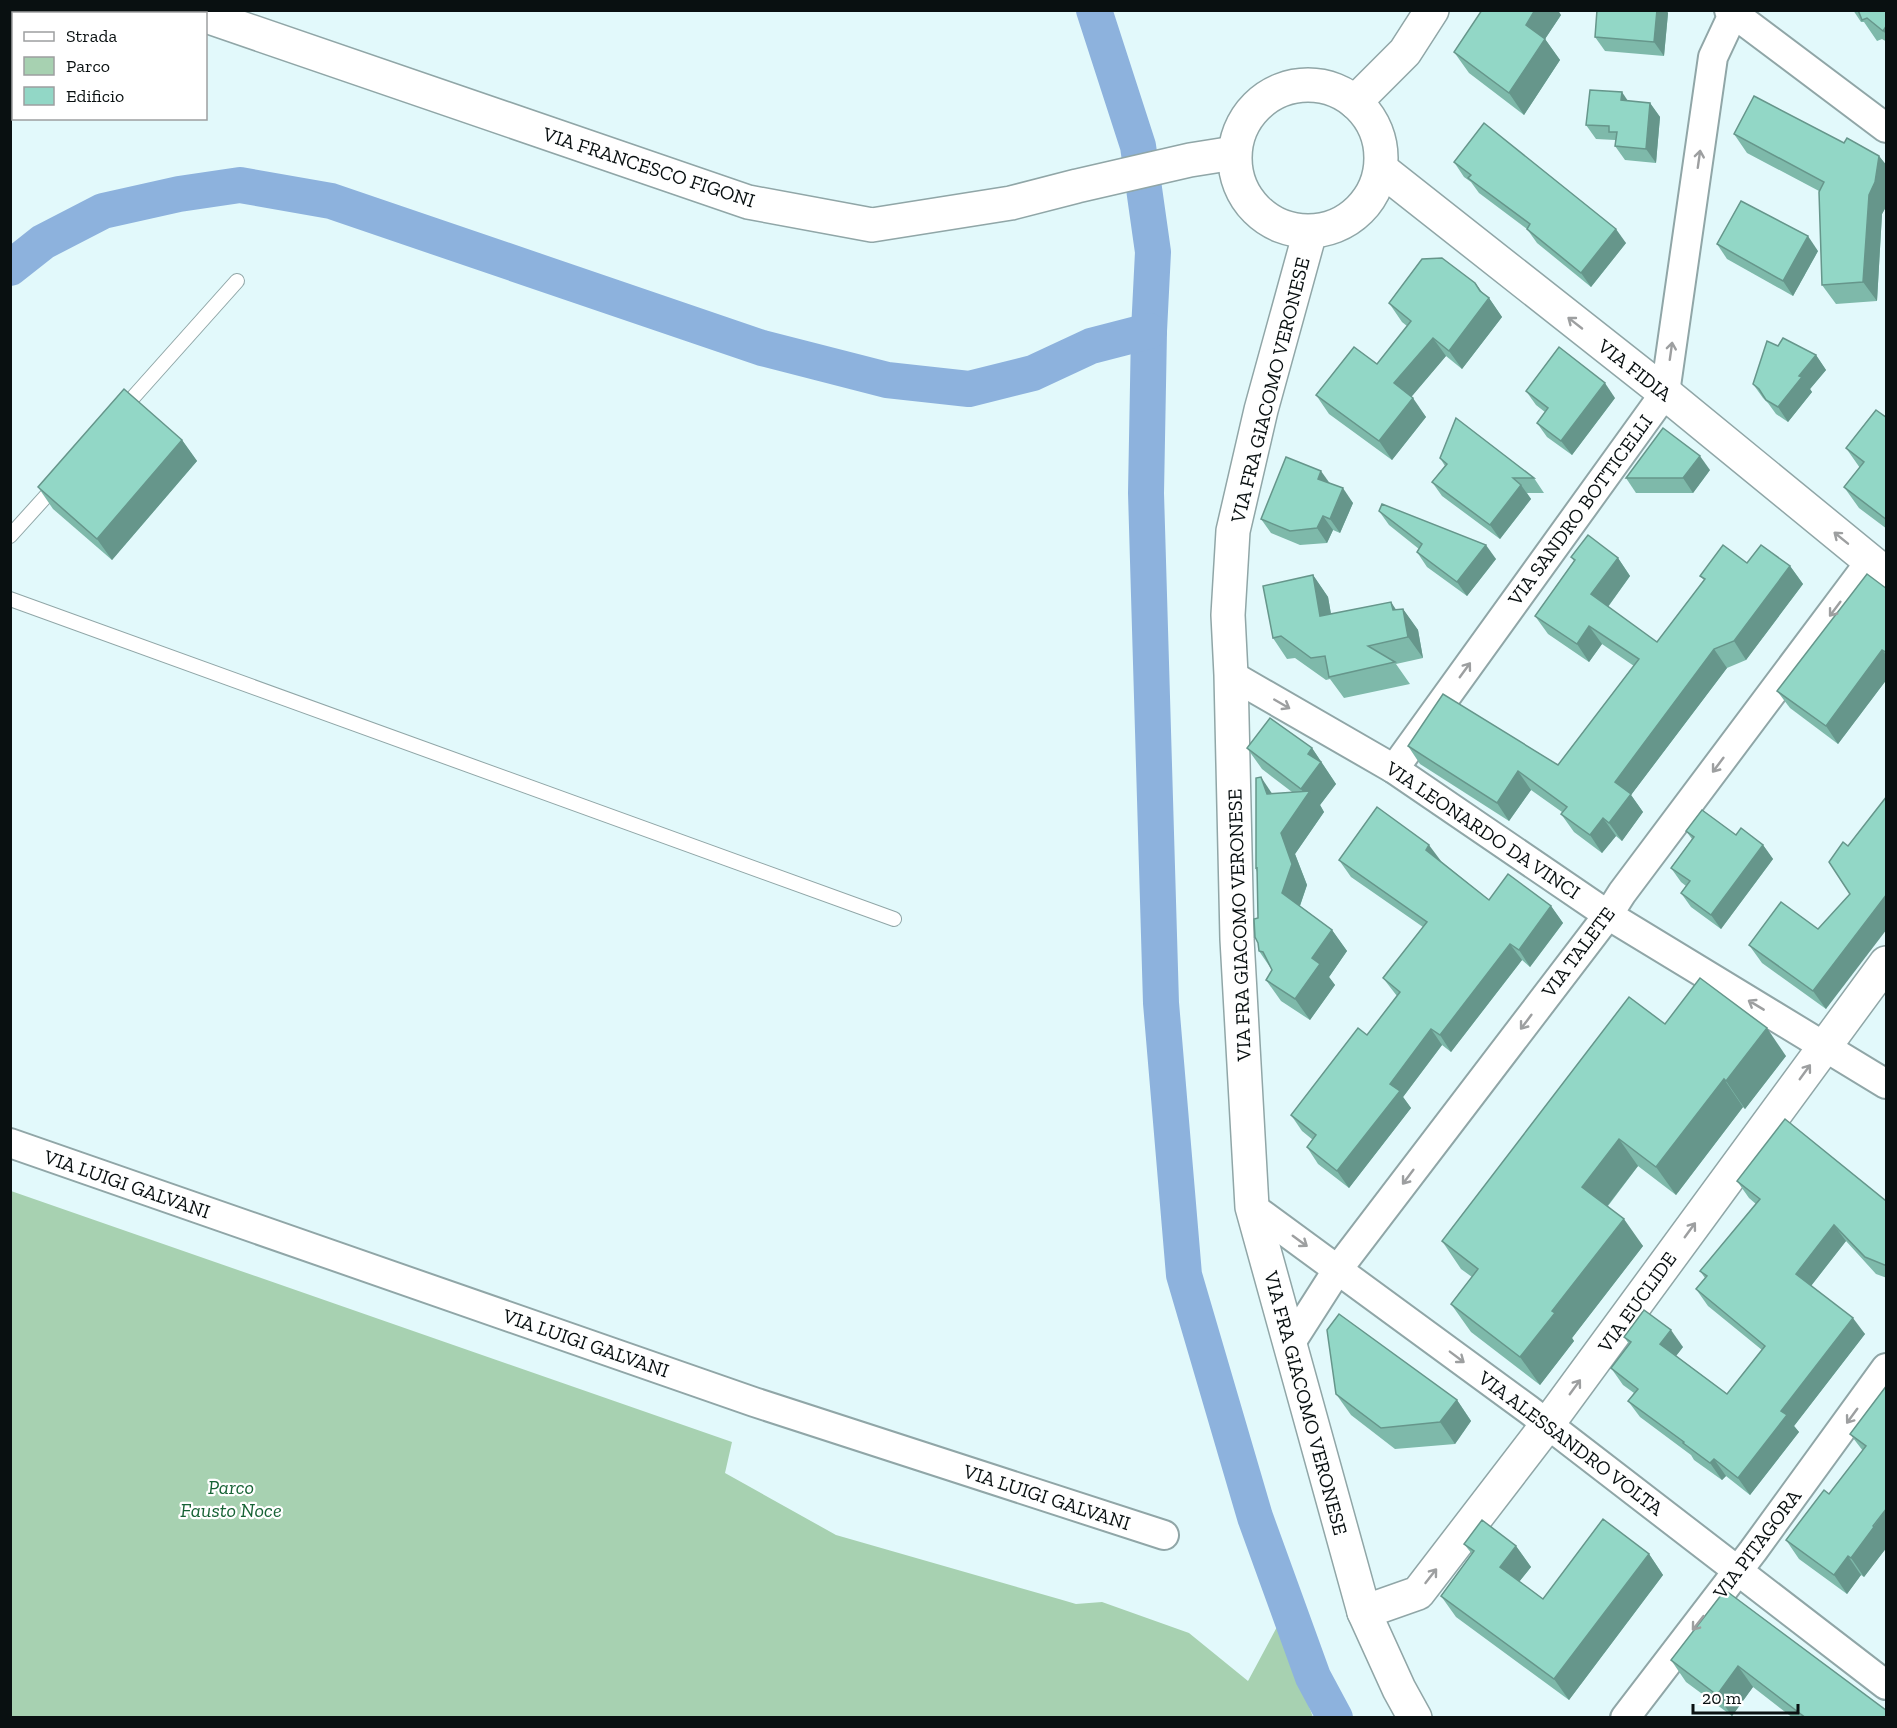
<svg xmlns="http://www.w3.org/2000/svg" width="1897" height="1728" font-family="'Zilla Slab',serif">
<rect width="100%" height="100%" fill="#e2f9fb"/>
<polygon fill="#a7d1b1" points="11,1191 732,1442 725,1473 836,1535 1059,1599 1076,1604 1102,1602 1189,1633 1248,1681 1278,1625 1313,1717 11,1717"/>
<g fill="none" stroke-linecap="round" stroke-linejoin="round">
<g stroke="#8db2dd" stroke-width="36">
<polyline points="1094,10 1138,146 1153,252 1149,331 1146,493 1161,1003 1184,1275 1255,1517 1313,1677 1335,1718"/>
<polyline points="10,268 43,242 103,211 179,194 240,185 331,201 762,348 887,380 969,389 1033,373 1091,346 1149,331"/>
</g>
<g stroke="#90a6a7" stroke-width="16">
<g id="lane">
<polyline points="121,411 237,281"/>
<polyline points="10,536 57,484"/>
<polyline points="10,599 894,919"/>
</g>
</g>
<g stroke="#90a6a7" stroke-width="32">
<g id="street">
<polyline points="1729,10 1886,128"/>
<polyline points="1231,675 1394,769 1608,915 1886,1084"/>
<polyline points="1394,769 1665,393 1713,57 1735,10"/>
<polyline points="10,1143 754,1402 1164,1535"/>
<polyline points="1252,1207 1529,1410 1886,1685"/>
<polyline points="1290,1344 1338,1269 1608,915 1622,893 1870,562"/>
<polyline points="1625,1718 1753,1551 1886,1368"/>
</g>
</g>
<g stroke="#90a6a7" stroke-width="36">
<g id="secondary">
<polyline points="105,14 109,10"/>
<polyline points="206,16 748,202 872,225 1011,203 1077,186 1190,160 1234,153"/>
<polyline points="10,26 14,28"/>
<circle cx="1308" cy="158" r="73"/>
<polyline points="1355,102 1405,52 1432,10"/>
<polyline points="1381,169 1665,393 1886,574"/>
<polyline points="1310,232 1261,410 1233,531 1228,615 1231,675 1237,939 1252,1207 1364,1612 1399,1689 1415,1718"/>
<polyline points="1364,1612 1418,1593 1547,1425 1886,963"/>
</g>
</g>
<use href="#lane" stroke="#fff" stroke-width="14"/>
<use href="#street" stroke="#fff" stroke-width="28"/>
<use href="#secondary" stroke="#fff" stroke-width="33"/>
</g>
<g fill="#7eb9aa">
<polygon points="1597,10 1666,10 1668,13 1664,56 1605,51 1595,37"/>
<polygon points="1853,10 1887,10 1887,42 1882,39 1877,41 1864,22 1861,22"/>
<polygon points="1561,15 1545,39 1560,60 1524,115 1469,73 1454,52"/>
<polygon points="1628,101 1650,103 1660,117 1656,163 1625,160 1615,146 1616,142 1615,140 1596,139 1586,125"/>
<polygon points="1734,134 1844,143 1879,156 1887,166 1887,205 1882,214 1877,301 1836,304 1822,285 1819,191 1747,153"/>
<polygon points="1454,162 1626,243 1591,287 1537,243 1527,229 1479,193 1471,182 1464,177"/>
<polygon points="1717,244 1818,251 1793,296 1727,259"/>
<polygon points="1475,283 1482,292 1489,298 1502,317 1462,369 1446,356 1411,397 1426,417 1392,460 1329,414 1316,395 1377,364 1407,326 1402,322 1389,303"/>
<polygon points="1778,346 1816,355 1826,370 1810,389 1812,392 1788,422 1776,414 1768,403 1763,398 1753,384"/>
<polygon points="1526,391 1615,398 1572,455 1547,437 1537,423 1545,412 1536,405"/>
<polygon points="1887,418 1887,529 1859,508 1844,487 1860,468 1846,448"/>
<polygon points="182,440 197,461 112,560 53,509 38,487"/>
<polygon points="1440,458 1534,478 1544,493 1527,493 1531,499 1500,539 1442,496 1432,482 1445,466"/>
<polygon points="1710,470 1693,493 1636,493 1626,478"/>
<polygon points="1330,483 1353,503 1340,533 1333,530 1327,543 1300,545 1271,533 1261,519"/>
<polygon points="1379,511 1496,559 1467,596 1427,567 1417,552 1419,549 1389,525"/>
<polygon points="1571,557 1618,558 1630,576 1608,607 1657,642 1704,580 1700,576 1747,563 1790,566 1803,584 1746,660 1727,668 1631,795 1643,812 1622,841 1616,836 1602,853 1574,832 1561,814 1562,812 1531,790 1509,821 1420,764 1408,746 1558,765 1634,666 1602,644 1589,662 1548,634 1535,616 1574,561"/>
<polygon points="1313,575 1328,597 1331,614 1396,610 1403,609 1418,630 1423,658 1396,664 1410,684 1344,698 1330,679 1326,680 1295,658 1287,659 1273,638"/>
<polygon points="1887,589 1887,679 1838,744 1790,708 1777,691"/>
<polygon points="1247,748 1312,748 1336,784 1320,805 1324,812 1295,854 1307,885 1300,906 1332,930 1347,951 1329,977 1335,985 1310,1020 1281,1001 1266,980 1272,970 1259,951 1257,872 1256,869 1272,794 1292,792 1262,769"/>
<polygon points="1887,796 1826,1009 1762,963 1749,945 1818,929 1850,894 1848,846"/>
<polygon points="1686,831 1736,835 1763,845 1773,859 1721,929 1691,907 1681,893 1686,886 1681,882 1671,868 1692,839"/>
<polygon points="1339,860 1441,861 1489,900 1551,906 1563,923 1530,967 1522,960 1451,1052 1442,1045 1403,1097 1411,1108 1349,1188 1318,1164 1307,1147 1313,1140 1302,1131 1291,1115 1367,1035 1397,996 1383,978 1423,927 1351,877"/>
<polygon points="1665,1024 1786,1056 1745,1109 1743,1107 1676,1195 1638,1166 1608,1206 1643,1246 1572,1338 1574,1341 1540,1385 1471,1332 1451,1304 1472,1277 1461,1269 1442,1241"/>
<polygon points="1737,1181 1885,1200 1887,1199 1887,1278 1876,1274 1846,1241 1811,1286 1865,1334 1794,1426 1799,1432 1750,1495 1726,1476 1722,1480 1694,1460 1691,1455 1640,1417 1628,1401 1634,1393 1623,1385 1611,1368 1629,1344 1624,1337 1683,1347 1676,1356 1727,1394 1762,1350 1708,1306 1696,1289 1705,1278 1700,1271 1756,1204 1749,1198"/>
<polygon points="1887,1385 1887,1547 1864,1577 1861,1575 1847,1594 1799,1559 1786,1540 1829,1494 1863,1451 1850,1434"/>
<polygon points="1336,1394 1457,1400 1471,1421 1455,1444 1395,1449 1351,1415"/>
<polygon points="1464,1544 1516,1546 1531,1567 1519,1582 1543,1599 1649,1554 1663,1575 1569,1700 1456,1617 1441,1596 1472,1554"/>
<polygon points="1725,1590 1887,1718 1793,1718 1753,1687 1732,1716 1686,1682 1671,1660"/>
</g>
<g fill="#66968b">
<polygon points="1535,10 1558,10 1561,15 1545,39 1560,60 1524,115 1509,93 1526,25"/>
<polygon points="1657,10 1666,10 1668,13 1664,56 1654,42"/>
<polygon points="1887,25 1887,35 1883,31"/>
<polygon points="1622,92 1632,107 1621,100"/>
<polygon points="1650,103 1660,117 1656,163 1646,149"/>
<polygon points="1879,156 1887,166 1887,205 1882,214 1877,301 1863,282 1869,195"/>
<polygon points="1616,229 1626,243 1591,287 1581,273"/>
<polygon points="1808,236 1818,251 1793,296 1783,281"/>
<polygon points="1475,283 1488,301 1489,298 1502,317 1462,369 1449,351"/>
<polygon points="1433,338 1446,356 1407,402 1394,383"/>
<polygon points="1816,355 1826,370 1810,389 1812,392 1788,422 1778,407 1799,376"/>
<polygon points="1605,383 1615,398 1572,455 1561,441"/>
<polygon points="1413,398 1426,417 1392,460 1379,441"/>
<polygon points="182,440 197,461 112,560 97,539"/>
<polygon points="1700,456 1710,470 1693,493 1683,478"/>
<polygon points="1321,471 1331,485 1318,479"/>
<polygon points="1521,485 1531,499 1500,539 1490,525"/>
<polygon points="1343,488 1353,503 1340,533 1330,519"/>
<polygon points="1323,516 1333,530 1327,543 1317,528"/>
<polygon points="1486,545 1496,559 1467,596 1457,582"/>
<polygon points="1618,558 1630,576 1604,612 1591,594"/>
<polygon points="1790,566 1803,584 1746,660 1734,641"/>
<polygon points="1313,575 1328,597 1335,637 1320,616"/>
<polygon points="1391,602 1405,623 1403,609 1418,630 1423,658 1408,637 1393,610"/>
<polygon points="1589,626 1602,644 1589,662 1577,644"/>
<polygon points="1714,649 1727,668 1631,795 1643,812 1622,841 1609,823 1615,782"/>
<polygon points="1882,650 1887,656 1887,679 1838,744 1826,726"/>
<polygon points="1312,748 1336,784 1320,805 1324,812 1295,854 1307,885 1297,914 1282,893 1281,833 1306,796 1301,789 1308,754"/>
<polygon points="1518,771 1531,790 1509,821 1497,803"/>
<polygon points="1261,777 1275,798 1267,794"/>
<polygon points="1603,818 1616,836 1602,853 1590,835"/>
<polygon points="1429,845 1441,861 1437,867 1426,850"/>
<polygon points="1763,845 1773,859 1721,929 1711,915"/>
<polygon points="1887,894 1887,929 1826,1009 1813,991"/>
<polygon points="1551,906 1563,923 1530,967 1519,950"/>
<polygon points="1332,930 1347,951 1329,977 1335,985 1310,1020 1295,999 1312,958"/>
<polygon points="1510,944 1522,960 1451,1052 1440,1035"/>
<polygon points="1767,1028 1786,1056 1745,1109 1726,1081"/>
<polygon points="1431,1029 1442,1045 1403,1097 1411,1108 1349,1188 1337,1171 1390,1084"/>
<polygon points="1724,1079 1743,1107 1676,1195 1656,1167"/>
<polygon points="1619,1139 1638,1166 1601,1214 1582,1187"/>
<polygon points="1624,1219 1643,1246 1572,1338 1574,1341 1540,1385 1520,1357 1552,1311"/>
<polygon points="1834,1225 1846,1241 1807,1291 1796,1274"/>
<polygon points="1853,1318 1865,1334 1794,1426 1799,1432 1750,1495 1738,1478 1781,1411"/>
<polygon points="1671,1330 1683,1347 1672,1361 1660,1344"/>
<polygon points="1457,1400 1471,1421 1455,1444 1440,1422"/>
<polygon points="1714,1459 1726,1476 1722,1480 1710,1463"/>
<polygon points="1887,1508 1887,1547 1864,1577 1851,1558"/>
<polygon points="1516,1546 1531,1567 1514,1588 1500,1567"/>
<polygon points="1649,1554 1663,1575 1569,1700 1554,1679"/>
<polygon points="1848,1556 1861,1575 1847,1594 1834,1575"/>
<polygon points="1738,1666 1753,1687 1732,1716 1717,1695"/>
</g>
<g fill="#92d7c6" stroke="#66968b" stroke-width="1.5">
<polygon points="1482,10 1535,10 1526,25 1545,39 1509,93 1454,52"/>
<polygon points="1597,10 1657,10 1654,42 1595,37"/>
<polygon points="1858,10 1887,10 1887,25 1883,31 1867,18 1862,20"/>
<polygon points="1590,90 1622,92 1621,100 1650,103 1646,149 1615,146 1617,132 1609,132 1609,126 1586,125"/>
<polygon points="1754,96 1844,143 1847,138 1879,156 1875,182 1869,195 1863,282 1822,285 1819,192 1824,182 1734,134"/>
<polygon points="1484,123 1616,229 1581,273 1527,229 1530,224 1468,178 1471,175 1454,162"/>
<polygon points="1741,201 1808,236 1783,281 1717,244"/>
<polygon points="1442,258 1475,283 1480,291 1489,298 1449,351 1433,338 1394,383 1413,398 1379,441 1316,395 1354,347 1377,364 1411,321 1389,303 1422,259"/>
<polygon points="1783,338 1816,355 1799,376 1802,377 1778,407 1766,400 1759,389 1753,384 1767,341 1778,346"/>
<polygon points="1559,347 1605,383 1561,441 1537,423 1548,408 1526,391"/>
<polygon points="124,389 182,440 97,539 38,487"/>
<polygon points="1876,410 1887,418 1887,520 1844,487 1864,462 1846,448"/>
<polygon points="1456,418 1534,478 1513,478 1521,485 1490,525 1432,482 1447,464 1440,458"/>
<polygon points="1663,428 1700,456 1683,478 1626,478"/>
<polygon points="1286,457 1321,471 1318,479 1343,488 1330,519 1323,516 1317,528 1290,531 1261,519"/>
<polygon points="1382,504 1486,545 1457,582 1417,552 1422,544 1379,511"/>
<polygon points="1588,535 1618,558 1591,594 1657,642 1705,579 1700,576 1723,545 1747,563 1761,545 1790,566 1734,641 1714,649 1615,782 1631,794 1609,823 1603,818 1590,835 1561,814 1567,807 1518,771 1497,803 1408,746 1443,694 1558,765 1639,659 1589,626 1577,644 1535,616 1575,560 1571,557"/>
<polygon points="1867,574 1887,589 1887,653 1882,650 1826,726 1777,691"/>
<polygon points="1313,575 1320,616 1391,602 1393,610 1403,609 1408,637 1368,646 1395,662 1329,677 1325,656 1311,658 1281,636 1273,638 1263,586"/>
<polygon points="1270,718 1312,748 1308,754 1321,762 1301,789 1247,748"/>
<polygon points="1261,777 1267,794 1310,791 1281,833 1292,864 1282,893 1332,930 1312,958 1320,964 1295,999 1266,980 1272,970 1263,952 1259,951 1258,943 1255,937 1254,919 1258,918 1257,867 1256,869 1256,778"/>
<polygon points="1887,796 1887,894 1813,991 1749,945 1781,902 1818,929 1850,894 1829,862 1843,842 1848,846"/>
<polygon points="1377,807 1429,845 1426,850 1489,900 1508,874 1551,906 1519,950 1510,944 1440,1035 1431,1029 1390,1084 1400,1091 1337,1171 1307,1147 1316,1135 1291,1115 1358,1028 1367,1035 1400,992 1383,978 1427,922 1339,860"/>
<polygon points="1702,810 1736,835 1741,828 1763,845 1711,915 1681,893 1690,881 1671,868 1694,837 1686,831"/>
<polygon points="1700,978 1767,1028 1726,1081 1724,1079 1656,1167 1619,1139 1582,1187 1624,1219 1552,1311 1555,1313 1520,1357 1451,1304 1478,1269 1442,1241 1629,997 1665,1024"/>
<polygon points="1785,1119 1885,1200 1887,1199 1887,1266 1865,1257 1834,1225 1796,1274 1853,1318 1781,1411 1787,1415 1738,1478 1714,1459 1710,1463 1683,1443 1684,1442 1628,1401 1638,1389 1611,1368 1631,1342 1624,1337 1644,1310 1671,1330 1660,1344 1727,1394 1765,1346 1696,1289 1707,1276 1700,1271 1760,1199 1737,1181"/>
<polygon points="1339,1314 1457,1400 1440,1422 1381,1428 1336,1394 1327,1330"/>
<polygon points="1887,1385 1887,1508 1873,1526 1874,1527 1851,1558 1848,1556 1834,1575 1786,1540 1824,1490 1829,1494 1866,1446 1850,1434"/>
<polygon points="1603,1519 1649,1554 1554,1679 1441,1596 1474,1551 1464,1544 1482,1520 1516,1546 1500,1567 1543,1599"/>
<polygon points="1725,1590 1887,1711 1887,1718 1806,1718 1738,1666 1717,1695 1671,1660"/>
</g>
<defs><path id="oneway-shaft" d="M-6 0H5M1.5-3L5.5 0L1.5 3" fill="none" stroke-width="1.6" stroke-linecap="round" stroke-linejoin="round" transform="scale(1.5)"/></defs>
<g stroke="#9d9fa0">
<use href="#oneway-shaft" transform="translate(1699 159) rotate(-82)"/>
<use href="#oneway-shaft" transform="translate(1575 323) rotate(-142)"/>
<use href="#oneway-shaft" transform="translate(1671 351) rotate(-82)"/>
<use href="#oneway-shaft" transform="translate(1841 538) rotate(-141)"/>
<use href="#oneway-shaft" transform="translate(1835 609) rotate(127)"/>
<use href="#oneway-shaft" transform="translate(1465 670) rotate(-54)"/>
<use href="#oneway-shaft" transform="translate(1282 704) rotate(30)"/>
<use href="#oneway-shaft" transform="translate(1718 765) rotate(127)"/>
<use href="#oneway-shaft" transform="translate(1756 1005) rotate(-149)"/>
<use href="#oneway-shaft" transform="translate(1526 1022) rotate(127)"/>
<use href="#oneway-shaft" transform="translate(1805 1072) rotate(-54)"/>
<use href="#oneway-shaft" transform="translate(1408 1177) rotate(127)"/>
<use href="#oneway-shaft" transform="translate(1690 1230) rotate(-54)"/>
<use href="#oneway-shaft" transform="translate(1300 1241) rotate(36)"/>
<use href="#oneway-shaft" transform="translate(1457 1357) rotate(37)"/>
<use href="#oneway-shaft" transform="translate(1575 1387) rotate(-54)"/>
<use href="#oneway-shaft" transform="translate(1852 1416) rotate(126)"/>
<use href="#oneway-shaft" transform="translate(1431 1576) rotate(-52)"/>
<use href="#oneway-shaft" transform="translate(1698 1623) rotate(128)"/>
</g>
<g text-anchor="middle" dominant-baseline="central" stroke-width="4.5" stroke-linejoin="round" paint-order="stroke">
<g font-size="20" fill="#091011" stroke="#fff">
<text transform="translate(649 167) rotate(18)">VIA FRANCESCO FIGONI</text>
<text transform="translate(1635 370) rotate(38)">VIA FIDIA</text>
<text transform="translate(1270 390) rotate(-76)">VIA FRA GIACOMO VERONESE</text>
<text transform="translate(1580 510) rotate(-54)">VIA SANDRO BOTTICELLI</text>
<text transform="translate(1483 830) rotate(34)">VIA LEONARDO DA VINCI</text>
<text transform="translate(1239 925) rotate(-92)">VIA FRA GIACOMO VERONESE</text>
<text transform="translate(1578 952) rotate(-53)">VIA TALETE</text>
<text transform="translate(127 1184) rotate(19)">VIA LUIGI GALVANI</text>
<text transform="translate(1637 1302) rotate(-54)">VIA EUCLIDE</text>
<text transform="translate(586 1343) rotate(19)">VIA LUIGI GALVANI</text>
<text transform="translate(1306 1403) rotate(75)">VIA FRA GIACOMO VERONESE</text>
<text transform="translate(1571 1443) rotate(37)">VIA ALESSANDRO VOLTA</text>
<text transform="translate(1047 1497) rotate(18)">VIA LUIGI GALVANI</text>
<text transform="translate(1757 1544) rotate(-53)">VIA PITAGORA</text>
</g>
<g font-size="20" font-style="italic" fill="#176335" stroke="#fff">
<text x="231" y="1487">Parco<tspan x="231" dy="23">Fausto Noce</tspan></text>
</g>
</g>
<rect width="1897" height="1728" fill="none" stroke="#091011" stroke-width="24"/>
<rect x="12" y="12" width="195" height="108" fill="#ffffff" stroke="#9d9fa0" stroke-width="1.5"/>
<rect x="24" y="32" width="30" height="9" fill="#ffffff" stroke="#9d9fa0" stroke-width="1.5"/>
<text x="66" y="42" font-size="18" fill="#091011">Strada</text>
<rect x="24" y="57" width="30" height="18" fill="#a7d1b1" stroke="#9d9fa0" stroke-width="1.5"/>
<text x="66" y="72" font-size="18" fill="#091011">Parco</text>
<rect x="24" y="87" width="30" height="18" fill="#92d7c6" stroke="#9d9fa0" stroke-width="1.5"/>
<text x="66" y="102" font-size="18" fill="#091011">Edificio</text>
<path d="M1693 1704v9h105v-9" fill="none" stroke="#091011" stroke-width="3"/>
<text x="1702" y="1704" font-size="18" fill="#091011" stroke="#ffffff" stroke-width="4.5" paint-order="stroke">20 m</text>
</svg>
